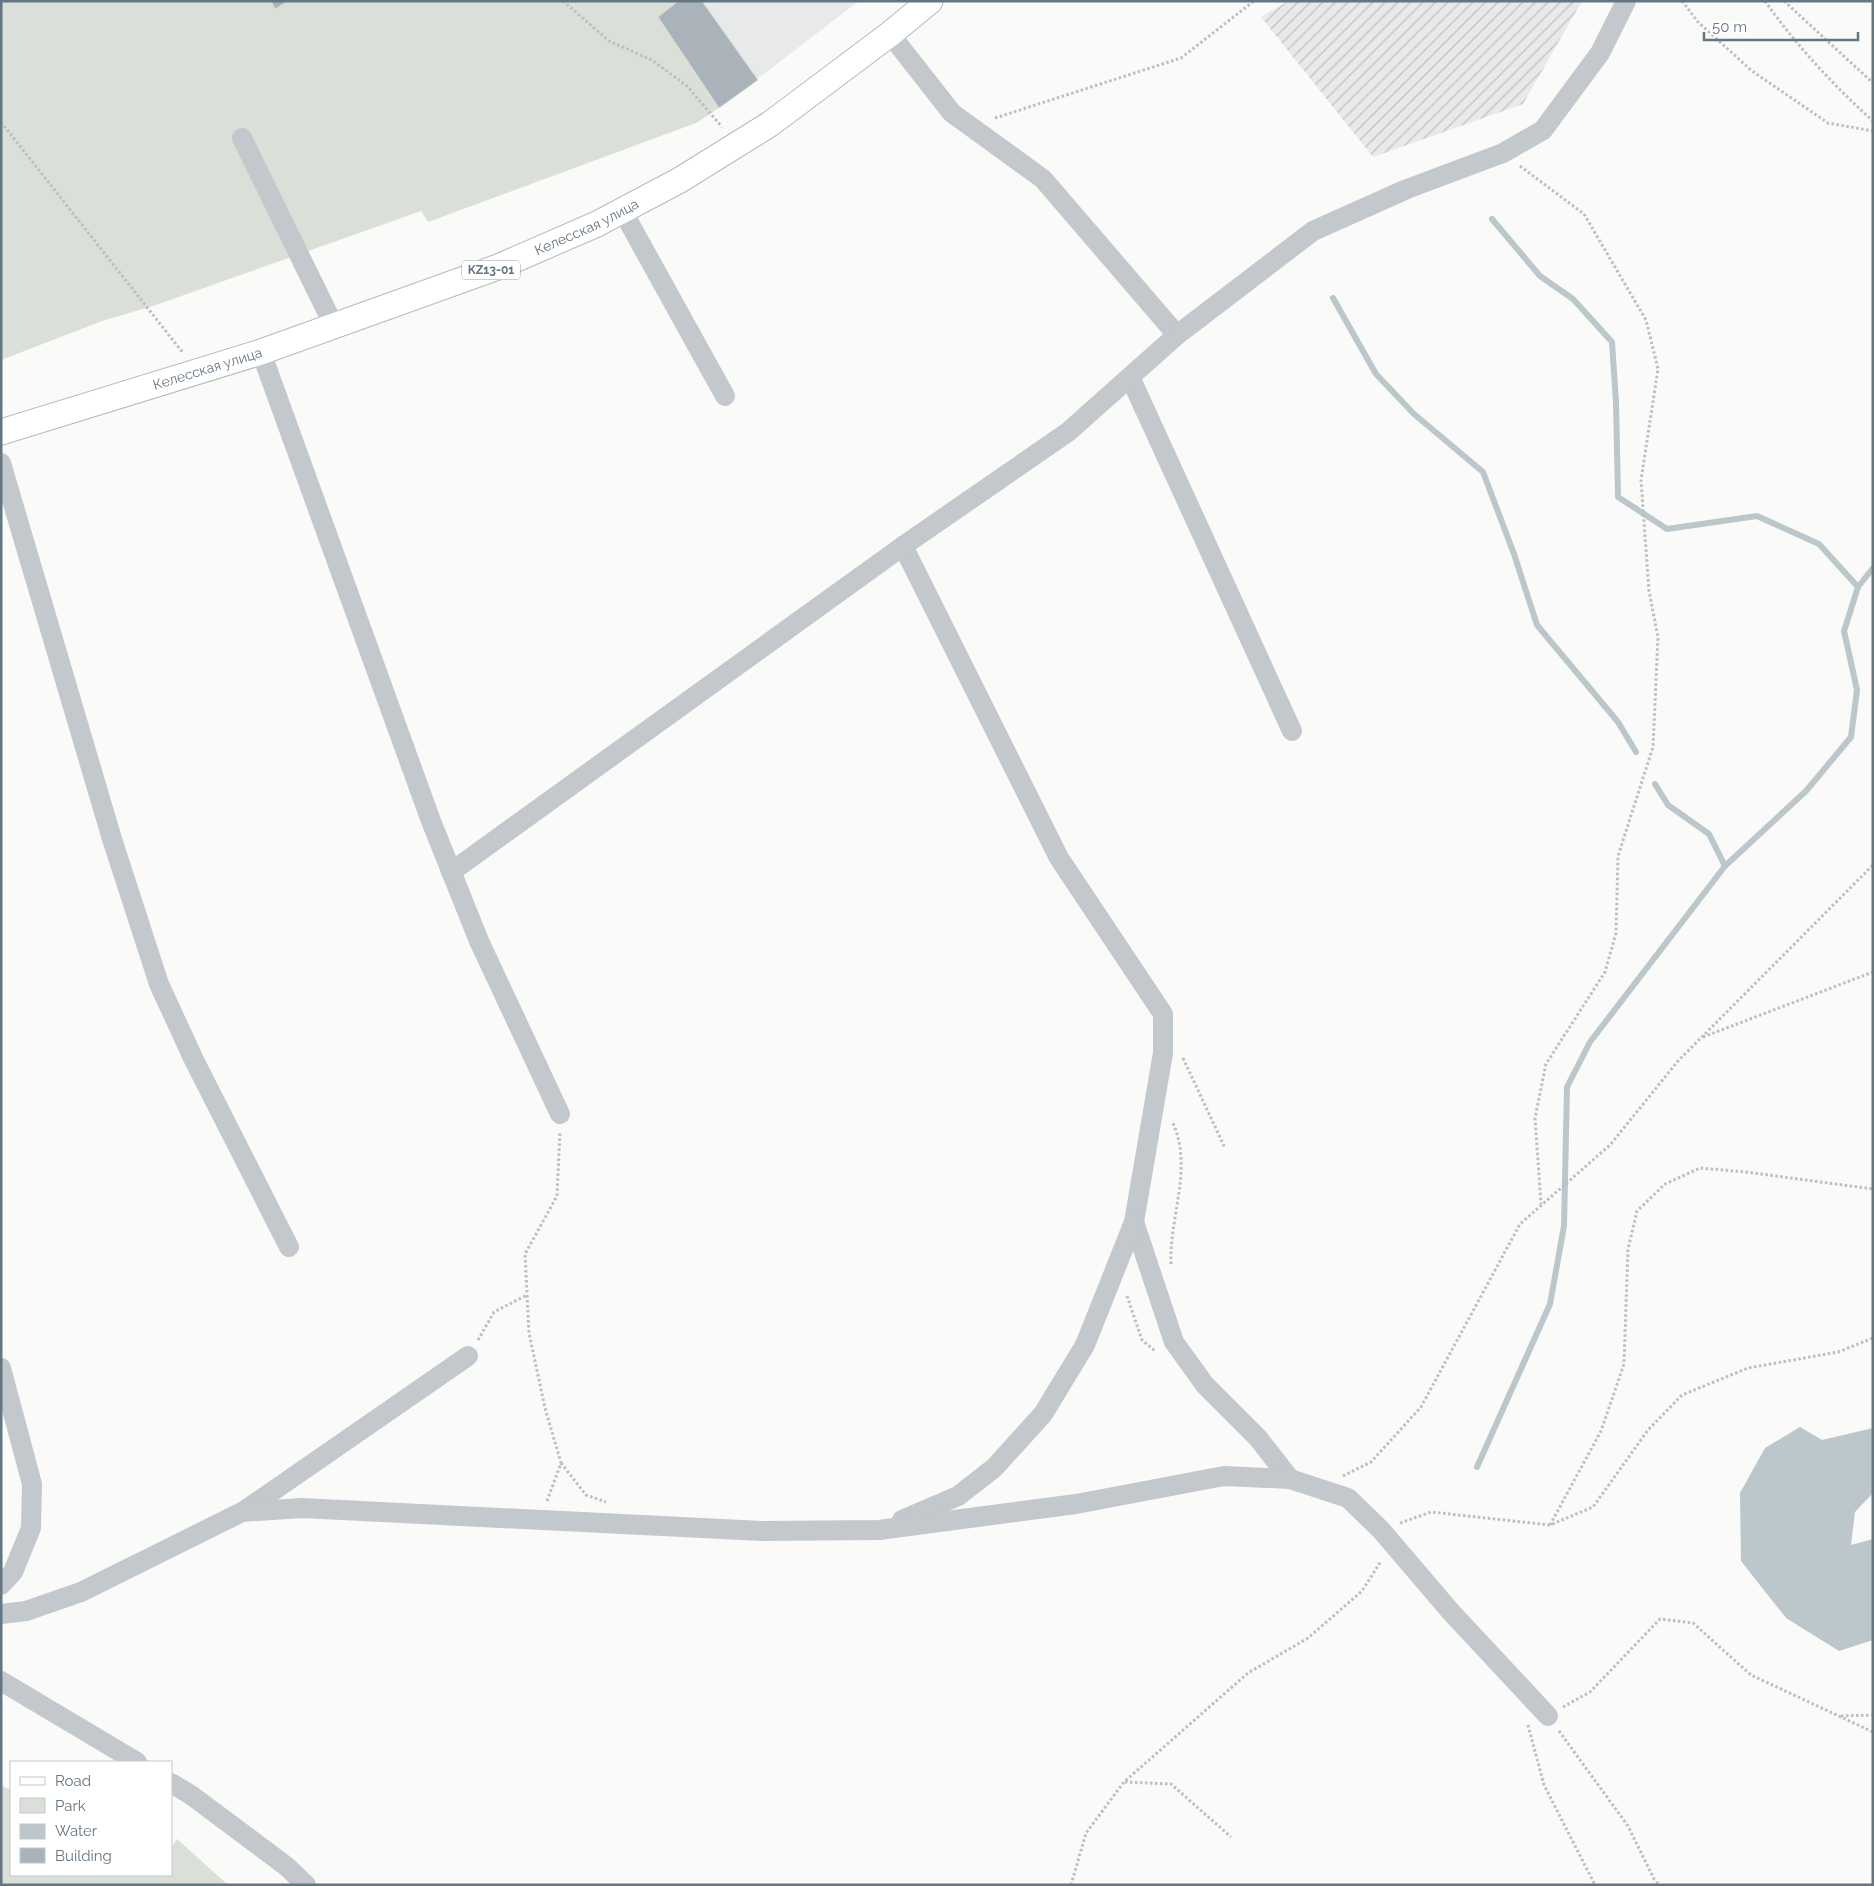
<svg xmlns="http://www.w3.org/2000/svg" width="1874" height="1886" font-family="Raleway,sans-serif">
<defs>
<pattern id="industrial-furrows" width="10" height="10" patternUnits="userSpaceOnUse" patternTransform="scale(1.25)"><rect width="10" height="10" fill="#e8e9e9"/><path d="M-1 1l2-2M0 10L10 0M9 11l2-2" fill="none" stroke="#c0c1c2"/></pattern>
</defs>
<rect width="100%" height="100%" fill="#fafaf8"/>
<polygon fill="#e8e9e9" points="678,1 859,1 719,108 658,17"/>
<polygon fill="url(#industrial-furrows)" points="1288,1 1582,1 1523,104 1373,157 1261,17"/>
<g fill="#dadfd7">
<polygon points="1,1 678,1 658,17 719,108 696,123 428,222 421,211 156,305 102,321 1,360"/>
<polygon points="1,1785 11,1790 11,1875 171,1875 171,1848 177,1839 228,1885 1,1885"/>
</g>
<polygon fill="#bbc7cb" points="1800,1427 1822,1440 1873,1428 1873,1493 1855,1512 1851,1545 1873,1539 1873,1640 1839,1651 1786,1618 1741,1561 1740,1493 1765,1448"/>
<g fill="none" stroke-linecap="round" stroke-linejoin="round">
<g stroke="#bbc7cb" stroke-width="6">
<polyline points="1492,219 1540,276 1573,299 1612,342 1616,402 1618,497 1667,529 1757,516 1819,544 1858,587"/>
<polyline points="1333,298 1376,374 1414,414 1483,472 1514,554 1537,625 1618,722 1636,752"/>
<polyline points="1655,784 1668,805 1709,834 1725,866"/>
<polyline points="1477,1467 1550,1304 1564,1226 1567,1087 1590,1042 1725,866 1806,791 1851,737 1857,690 1844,631 1858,587 1873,568"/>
</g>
</g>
<g fill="#aab3b9" stroke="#dcdcda">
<polygon points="271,1 288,1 275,9"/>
<polygon points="678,1 702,1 758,80 719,108 658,17"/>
</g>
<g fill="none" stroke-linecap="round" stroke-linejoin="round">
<g stroke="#b5babe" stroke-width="27">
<g id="major">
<path id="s1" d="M1 432 261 352 498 267 597 224 680 180 770 124 890 34 930 1"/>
</g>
</g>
<g stroke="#bbbfc2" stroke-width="3" stroke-dasharray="2.5 2.5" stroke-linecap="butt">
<polyline points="563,1 609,41 652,60 687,86 722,127"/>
<polyline points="1682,1 1698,22 1752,71 1828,123 1873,131"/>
<path d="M1765 1C1796 45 1833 85 1873 121"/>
<polyline points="1784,1 1873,83"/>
<polyline points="995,118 1181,58 1254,1"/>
<polyline points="1,122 183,353"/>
<polyline points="1520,166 1584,214 1646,320 1658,369 1641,480 1649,591 1658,637 1653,747 1618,856 1616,933 1605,972 1546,1064 1535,1118 1541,1204"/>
<polyline points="1703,1037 1873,972"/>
<polyline points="1183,1058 1225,1148"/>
<path d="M1171 1264C1169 1217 1194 1167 1172 1121"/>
<polyline points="1127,1296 1142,1340 1155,1351"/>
<polyline points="478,1340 494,1312 527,1295"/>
<polyline points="561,1463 586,1495 606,1502"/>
<polyline points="1343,1476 1371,1462 1421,1407 1520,1224 1610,1145 1678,1061 1873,865"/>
<polyline points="547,1501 561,1463 545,1408 529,1333 525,1254 557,1196 560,1132"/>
<polyline points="1400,1523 1431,1512 1550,1525 1593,1507 1648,1430 1682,1395 1748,1368 1838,1352 1873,1338"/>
<polyline points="1550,1525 1601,1431 1624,1364 1628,1249 1637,1211 1665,1184 1700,1168 1746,1172 1873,1189"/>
<polyline points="1563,1707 1590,1692 1660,1619 1693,1623 1751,1675 1873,1732"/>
<polyline points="1841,1716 1873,1715"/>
<polyline points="1528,1725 1544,1785 1595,1885"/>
<polyline points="1559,1731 1628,1826 1654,1879 1659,1885"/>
<polyline points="1125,1782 1171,1784 1231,1837"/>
<polyline points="1071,1885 1086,1833 1124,1782 1248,1673 1308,1638 1362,1591 1381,1561"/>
</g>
<g stroke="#c3c8cc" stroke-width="20">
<polyline points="890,34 952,113 1043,179 1177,335"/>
<polyline points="242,138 334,326"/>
<polyline points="622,210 725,396"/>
<polyline points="261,352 431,821 479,941 560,1114"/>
<polyline points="1130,377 1292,731"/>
<polyline points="1,463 112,839 159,984 194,1060 289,1247"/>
<polyline points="903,546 1059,858 1163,1014 1163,1053 1134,1222 1174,1342 1205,1385 1258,1438 1290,1479"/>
<polyline points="451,872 903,546 1068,432 1177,335 1313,231 1407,189 1503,153 1543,130 1600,53 1626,1"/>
<polyline points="1,1368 32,1484 31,1528 13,1572 1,1585"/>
<polyline points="244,1511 468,1356"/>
<polyline points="902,1520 958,1496 994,1468 1043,1414 1085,1345 1134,1222"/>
<polyline points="1,1614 26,1611 81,1592 242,1512 302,1508 762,1531 879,1530 1076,1504 1224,1476 1290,1479 1348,1498 1381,1530 1451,1612 1548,1716"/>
<polyline points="1,1681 137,1762"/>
<polyline points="171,1783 191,1795 286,1866 306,1885"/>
</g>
<use href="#major" stroke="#fff" stroke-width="25"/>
</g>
<g text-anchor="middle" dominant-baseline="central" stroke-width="5" stroke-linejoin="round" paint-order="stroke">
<rect fill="#fff" stroke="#939fa8" stroke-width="1" x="462" y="260.5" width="58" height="19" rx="4"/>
<g font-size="12" font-weight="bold" fill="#657683">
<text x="491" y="270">KZ13-01</text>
</g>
<g font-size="14" fill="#657683" stroke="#fff">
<text stroke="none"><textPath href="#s1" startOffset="621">Келесская улица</textPath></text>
<text stroke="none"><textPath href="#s1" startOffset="216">Келесская улица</textPath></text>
</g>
</g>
<rect width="1874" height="1886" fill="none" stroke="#657683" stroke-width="5"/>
<rect x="10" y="1761" width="162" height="115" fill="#ffffff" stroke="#c1c8cd"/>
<rect x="20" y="1777" width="25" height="8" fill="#ffffff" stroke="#c1c8cd"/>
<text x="55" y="1786" font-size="15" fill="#657683">Road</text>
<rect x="20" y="1798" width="25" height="15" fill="#dadfd7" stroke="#c1c8cd"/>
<text x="55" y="1811" font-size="15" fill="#657683">Park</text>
<rect x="20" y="1824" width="25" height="15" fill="#bbc7cb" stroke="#c1c8cd"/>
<text x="55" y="1836" font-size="15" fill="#657683">Water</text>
<rect x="20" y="1848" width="25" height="15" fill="#aab3b9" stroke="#c1c8cd"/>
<text x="55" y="1861" font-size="15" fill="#657683">Building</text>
<path d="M1704 32v8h154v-8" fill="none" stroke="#657683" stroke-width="2.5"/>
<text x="1712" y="32" font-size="15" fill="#657683" stroke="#ffffff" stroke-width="4" paint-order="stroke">50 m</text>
</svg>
